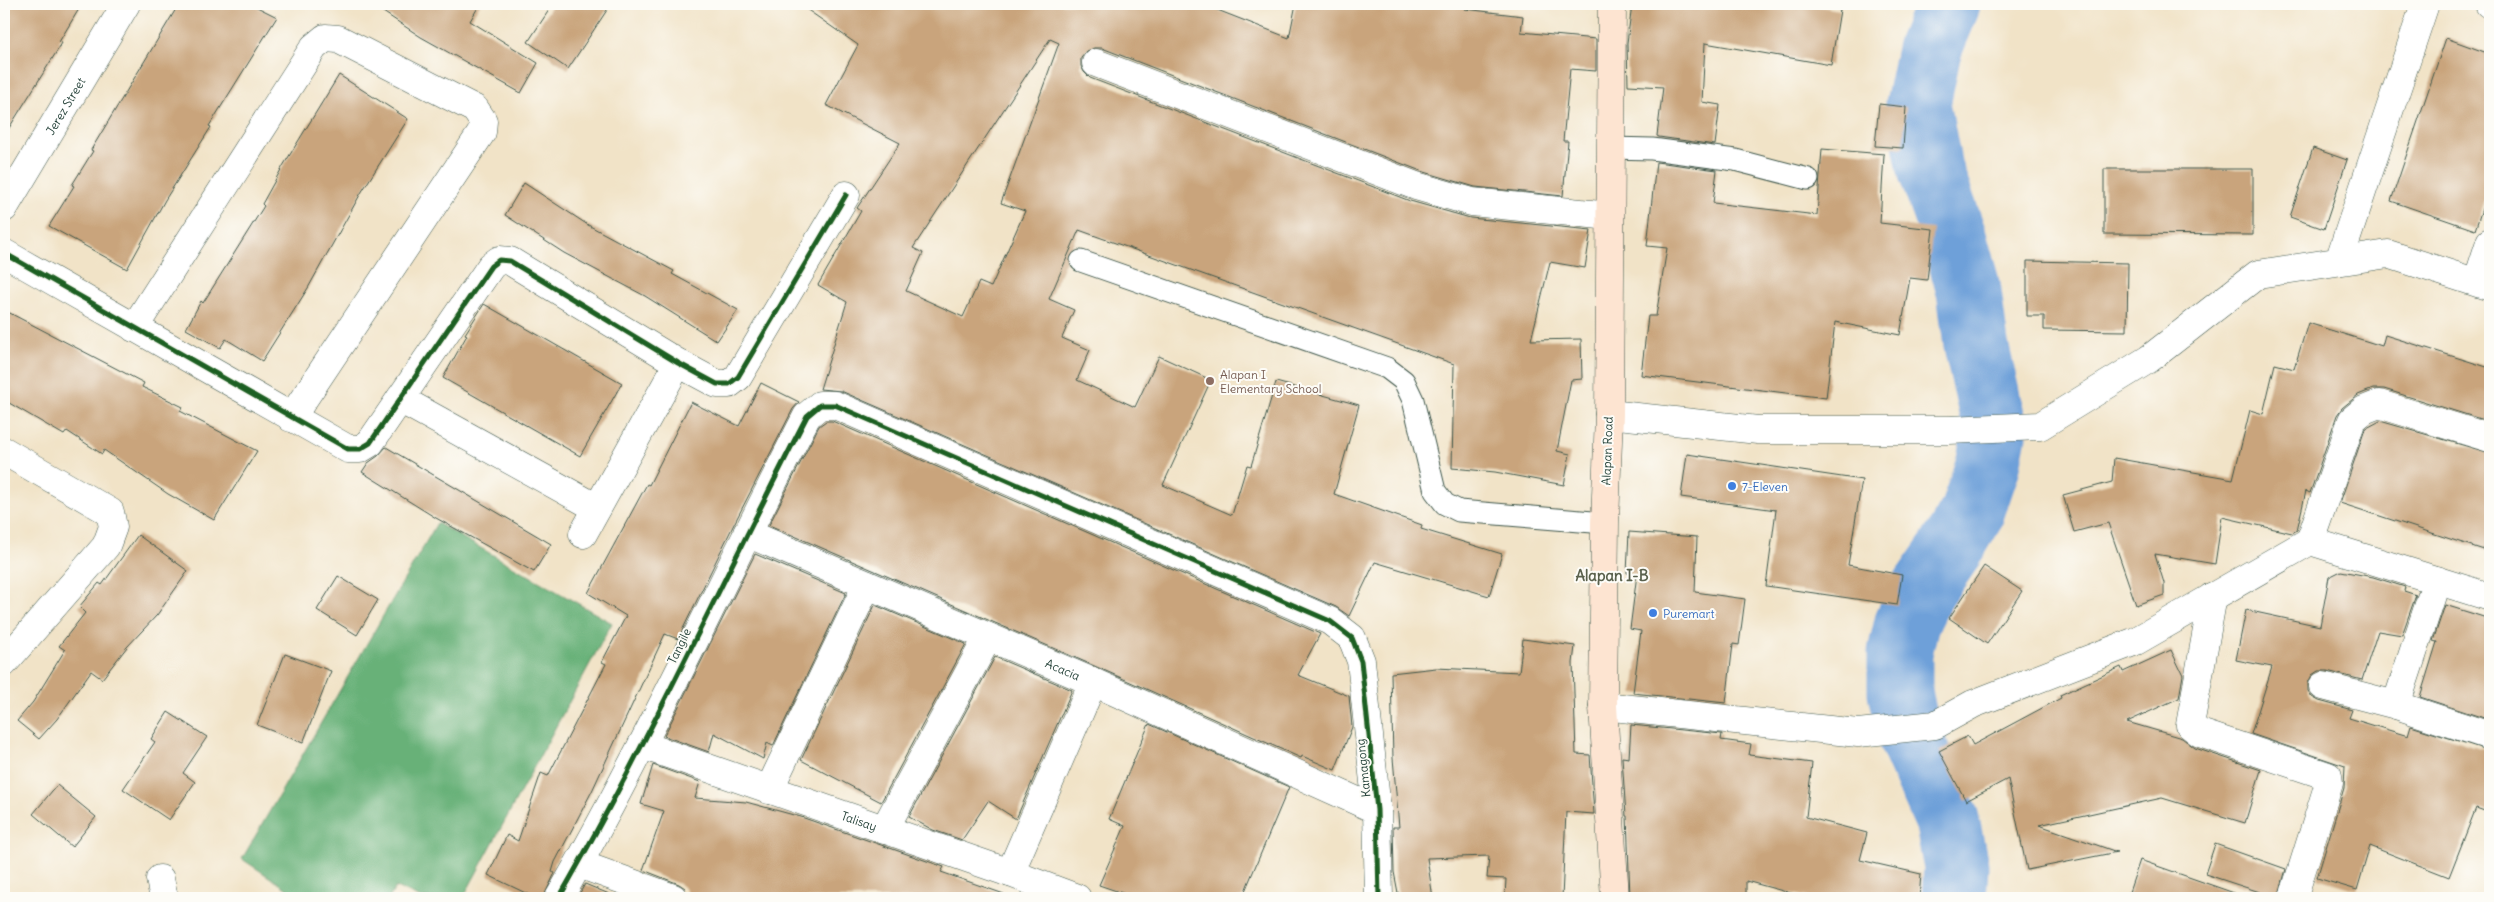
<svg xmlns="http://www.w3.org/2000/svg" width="2494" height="902" font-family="Delius,sans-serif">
<rect width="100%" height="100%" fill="#fdfcf7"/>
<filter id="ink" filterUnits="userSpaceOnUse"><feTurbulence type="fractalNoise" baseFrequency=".02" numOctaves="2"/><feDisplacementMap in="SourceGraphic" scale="10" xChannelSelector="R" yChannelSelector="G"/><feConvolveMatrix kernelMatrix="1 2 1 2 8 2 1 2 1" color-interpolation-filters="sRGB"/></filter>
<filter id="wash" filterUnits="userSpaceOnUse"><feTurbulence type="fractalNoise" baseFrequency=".0096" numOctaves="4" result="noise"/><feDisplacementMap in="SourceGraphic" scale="20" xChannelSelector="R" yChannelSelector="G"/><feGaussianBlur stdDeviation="1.12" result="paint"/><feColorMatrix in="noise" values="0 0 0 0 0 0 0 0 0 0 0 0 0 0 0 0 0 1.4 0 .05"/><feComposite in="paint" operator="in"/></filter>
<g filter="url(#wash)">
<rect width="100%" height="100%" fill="#f1e3c7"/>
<polygon fill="#68b178" stroke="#447756" points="437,523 612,623 463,898 421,898 396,887 389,898 301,898 242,859"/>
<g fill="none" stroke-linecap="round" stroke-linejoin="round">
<polyline stroke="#6ea0d9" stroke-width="65" points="1948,4 1929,50 1918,104 1930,169 1953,233 1969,291 1976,345 1995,429 1988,465 1971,515 1949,552 1924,588 1907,622 1900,653 1900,692 1908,732 1947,820 1956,866 1954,898"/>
</g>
<g id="blocks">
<g fill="#c9a47c" fill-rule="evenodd">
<polygon points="4,4 82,4 59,42 62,43 4,136"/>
<polygon points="179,4 251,4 277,17 209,126 211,127 165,200 127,269 49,226 74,186 72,185 93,151 91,150"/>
<polygon points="371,4 480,4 470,21 538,63 521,93 421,37"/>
<polygon points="553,4 611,4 568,69 528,42"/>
<path d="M799 4H1202L1289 38 1296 4H1467L1465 9 1523 16 1521 32 1596 39V71L1570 69 1563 141H1568L1563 196 1475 187 1421 171 1102 48H1094L1087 51 1081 58V66L1084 72 1090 78 1410 201 1470 218 1591 230 1585 268 1550 262 1531 340 1581 339 1582 379 1571 380 1557 451 1570 454 1564 485 1495 472 1452 468 1454 364 1079 230 1049 299 1074 310 1062 338 1090 350 1077 380 1135 407 1159 356 1211 380 1163 485 1232 515 1247 465 1251 466 1276 382 1359 405 1334 494 1422 525 1421 529 1502 554 1489 596 1375 562 1349 616 1336 607 841 391 820 389 847 302 818 285 861 211 857 208 900 143 826 105 858 45ZM1050 39 1059 43 1001 203 1025 211 991 287 979 282 963 317 906 291 923 253 913 248Z"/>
<polygon points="1632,4 1805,4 1840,10 1831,65 1705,43 1702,102 1720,105 1715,145 1659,137 1657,136 1663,87 1628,85 1627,43"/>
<polygon points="2446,38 2490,54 2490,185 2475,230 2391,201"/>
<polygon points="339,75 408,119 361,193 308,288 262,361 226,339 220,348 186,329 201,301 203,303 264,206 262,204 283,166"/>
<polygon points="1879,104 1906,107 1903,148 1875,146"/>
<polygon points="2313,148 2347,160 2324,229 2290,217"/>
<polygon points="1822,149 1884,154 1880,223 1933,229 1927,280 1910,278 1900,335 1835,322 1826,398 1641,375 1648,316 1656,316 1667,248 1647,246 1656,162 1717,170 1713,203 1817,215"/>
<polygon points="2104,169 2253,169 2253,235 2104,234"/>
<polygon points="524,183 588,225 674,271 672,274 738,310 717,341 645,296 564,253 505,215"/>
<polygon points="2027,261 2128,263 2127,331 2044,330 2044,316 2027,316"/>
<polygon points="484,304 622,383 580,456 443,378 467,335 465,334"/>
<polygon points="4,310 144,383 142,387 183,407 180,411 257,451 214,520 168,494 104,450 102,454 67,431 64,435 4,400"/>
<polygon points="2308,323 2382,346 2385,335 2490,368 2490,422 2384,389 2373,389 2358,395 2342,408 2337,415 2310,493 2306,491 2297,530 2292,533 2222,517 2215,564 2155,554 2164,583 2164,595 2136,605 2108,523 2074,532 2063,495 2112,482 2114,458 2233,479 2250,410 2263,414 2275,364 2294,369"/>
<polygon points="761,383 799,402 793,409 733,526 678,639 665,634 592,791 555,862 552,872 555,873 543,898 536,898 488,875 507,835 518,841 541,773 548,776 606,664 602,662 626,616 588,593 647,484 649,485 691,402 739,426"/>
<polygon points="826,421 832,421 1320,634 1298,675 1349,696 1352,727 1335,770 1302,756 1301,758 1099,668 769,525 819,426"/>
<polygon points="2380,421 2490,453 2490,552 2340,503 2365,429"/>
<polygon points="386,447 551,544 534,572 436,518 362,472 368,463 378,456"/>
<polygon points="1687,454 1862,480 1848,565 1902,575 1897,605 1766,586 1776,510 1681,497"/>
<polygon points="1629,532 1697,537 1695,592 1745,599 1739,645 1733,644 1726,703 1633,693 1641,631 1630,629 1637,574 1627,573"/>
<polygon points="138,535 188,571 157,615 127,647 102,679 91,671 57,719 39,739 17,721 33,702 65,650 59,646 85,613 79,607 99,583 102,585"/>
<polygon points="755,554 846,593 773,746 767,743 763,759 714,733 709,752 664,736"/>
<polygon points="1984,566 2022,591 1987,644 1949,618"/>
<polygon points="2341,571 2373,577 2405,587 2404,591 2416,595 2402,635 2378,631 2362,680 2327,671 2318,671 2312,675 2308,683 2308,691 2312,697 2319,701 2352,710 2349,718 2408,736 2411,726 2490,751 2490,813 2476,808 2449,877 2370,846 2357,890 2317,878 2344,788 2345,766 2251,734 2272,667 2236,660 2246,610 2320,626 2329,577"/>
<polygon points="338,576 378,600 357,635 317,610"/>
<polygon points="875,605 966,644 881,802 801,760"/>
<polygon points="2445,605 2490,619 2490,720 2420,697 2437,642 2433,641"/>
<polygon points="1523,639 1575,646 1573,663 1576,754 1590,755 1594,814 1566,812 1562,898 1505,898 1506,879 1487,878 1489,856 1427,858 1433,898 1399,898 1394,872 1393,827 1399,827 1393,758 1391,673 1436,668 1519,672"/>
<polygon points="2171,650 2183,675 2179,698 2127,722 2182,738 2195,748 2261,770 2245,823 2162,798 2039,825 2117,852 2027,870 2008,779 1966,801 1939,751 1968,736 1973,745 2061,698 2060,695 2121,667 2123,672"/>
<polygon points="285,654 331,671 303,743 257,725"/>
<polygon points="995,657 1072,690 1016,819 988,801 962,840 933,830 909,817"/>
<polygon points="168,712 207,737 183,773 195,782 169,820 123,789 155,742 151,739"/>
<polygon points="1149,724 1289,787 1242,898 1137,898 1099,885 1125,826 1109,819"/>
<polygon points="1631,725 1722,734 1721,740 1751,744 1749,755 1812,763 1806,817 1867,833 1860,860 1921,874 1919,898 1809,898 1746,881 1746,898 1630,898 1627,816 1626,816 1622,757 1629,758"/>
<polygon points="653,765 700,782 695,798 746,802 801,817 944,867 941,872 1004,894 1003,898 688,898 685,888 679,884 643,870 664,811 641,804"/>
<polygon points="57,785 96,817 72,847 33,814"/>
<polygon points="2215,844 2286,869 2278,898 2205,874"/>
<polygon points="2140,860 2237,894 2237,898 2127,898"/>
<polygon points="585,884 614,896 614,898 577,898"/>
</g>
</g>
</g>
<g filter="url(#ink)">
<use href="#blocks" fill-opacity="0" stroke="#3e564a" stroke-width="1"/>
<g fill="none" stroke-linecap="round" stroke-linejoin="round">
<g stroke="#3e564a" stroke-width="23">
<g id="lane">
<polyline points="1610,148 1652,149 1735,160 1808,179"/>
<polyline points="1081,261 1387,368 1404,381 1413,400 1435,491 1445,504 1459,511 1605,523"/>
</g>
</g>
<g stroke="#3e564a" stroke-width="29">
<g id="street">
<polyline points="2489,4 2490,4"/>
<polyline points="1096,63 1416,186 1472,202 1610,216"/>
<path id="s1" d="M4 208 126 4"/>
<polyline points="4,253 348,449 360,449 370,443 491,266 499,260 510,261 678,363 717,384 729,384 738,377 846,195"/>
<polyline points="2339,261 2425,4"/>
<polyline points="2477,282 2490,242"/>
<polyline points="134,328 314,47 325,38 338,39 475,109 483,121 482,132 291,418"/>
<polyline points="400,399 597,508"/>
<polyline points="1609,414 1758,430 1949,430 2040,426 2149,359 2258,274 2388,254 2490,287"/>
<polyline points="4,451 110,512 113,527 106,546 4,663"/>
<path id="s2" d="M747 533 1093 682 1377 810"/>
<polyline points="583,534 678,363"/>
<polyline points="2310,541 2352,420 2364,410 2379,404 2490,438"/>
<polyline points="2213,596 2190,725 2200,733 2328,776 2329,783 2293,898"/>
<polyline points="2323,686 2396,705 2490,736"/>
<polyline points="2396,705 2437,580"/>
<polyline points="1603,706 1858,733 1935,725 1973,704 2136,641 2310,541 2490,597"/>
<path id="s3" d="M642 745 1010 873 1077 898"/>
<polyline points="769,790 867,585"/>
<polyline points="884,830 988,637"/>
<polyline points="579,864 673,898"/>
<polyline points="1010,873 1093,682"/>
<polyline points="160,879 164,898"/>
<path d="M559 898C649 742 724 576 807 416L820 405H835L1330 621 1352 638 1361 661 1377 810 1379 898"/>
</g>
</g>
<g stroke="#3e564a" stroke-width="29">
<polyline id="secondary" points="1612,4 1609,414 1605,523 1603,706 1615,898"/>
</g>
<use href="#lane" stroke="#fff" stroke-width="21"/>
<use href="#street" stroke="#fff" stroke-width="28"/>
<use href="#secondary" stroke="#fde4d1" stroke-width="28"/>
<g stroke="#fdfcf7" stroke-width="8">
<g id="cycleway">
<polyline points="4,253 348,449 360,449 370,443 491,266 499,260 510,261 678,363 717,384 729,384 738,377 846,195"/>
<path d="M559 898C649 742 724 576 807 416L820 405H835L1330 621 1352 638 1361 661 1377 810 1379 898"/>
</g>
</g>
<use href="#cycleway" stroke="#1b5e20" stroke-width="5"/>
</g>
</g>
<circle fill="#8d6e63" stroke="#fdfcf7" stroke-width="2" cx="1210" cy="381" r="5"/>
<g fill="#3f7fe0" stroke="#fdfcf7" stroke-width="2">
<circle cx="1732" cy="486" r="5"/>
<circle cx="1653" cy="613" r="5"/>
</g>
<g text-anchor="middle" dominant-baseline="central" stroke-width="4" stroke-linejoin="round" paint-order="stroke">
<g font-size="12" fill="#1f3d34" stroke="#fdfcf7">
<text stroke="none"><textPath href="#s1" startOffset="119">Jerez Street</textPath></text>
<text transform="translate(1607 451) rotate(-88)">Alapan Road</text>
<text transform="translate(679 646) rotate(-64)">Tangile</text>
<text stroke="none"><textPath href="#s2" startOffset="344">Acacia</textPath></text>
<text transform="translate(1363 768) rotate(-96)">Kamagong</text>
<text stroke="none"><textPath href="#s3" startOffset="230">Talisay</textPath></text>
</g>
<g font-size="12" fill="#785e54" stroke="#fdfcf7" text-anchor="start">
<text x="1220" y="374">Alapan I<tspan x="1220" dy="14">Elementary School</tspan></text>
</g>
<g font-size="12" fill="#366cbe" stroke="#fdfcf7" text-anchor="start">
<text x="1742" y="486">7-Eleven</text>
<text x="1663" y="613">Puremart</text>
</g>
<g font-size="15" font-weight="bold" fill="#5a614d" stroke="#fdfcf7">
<text x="1612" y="575">Alapan I-B</text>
</g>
</g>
<rect width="2494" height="902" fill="none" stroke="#fdfcf7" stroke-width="20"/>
</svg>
